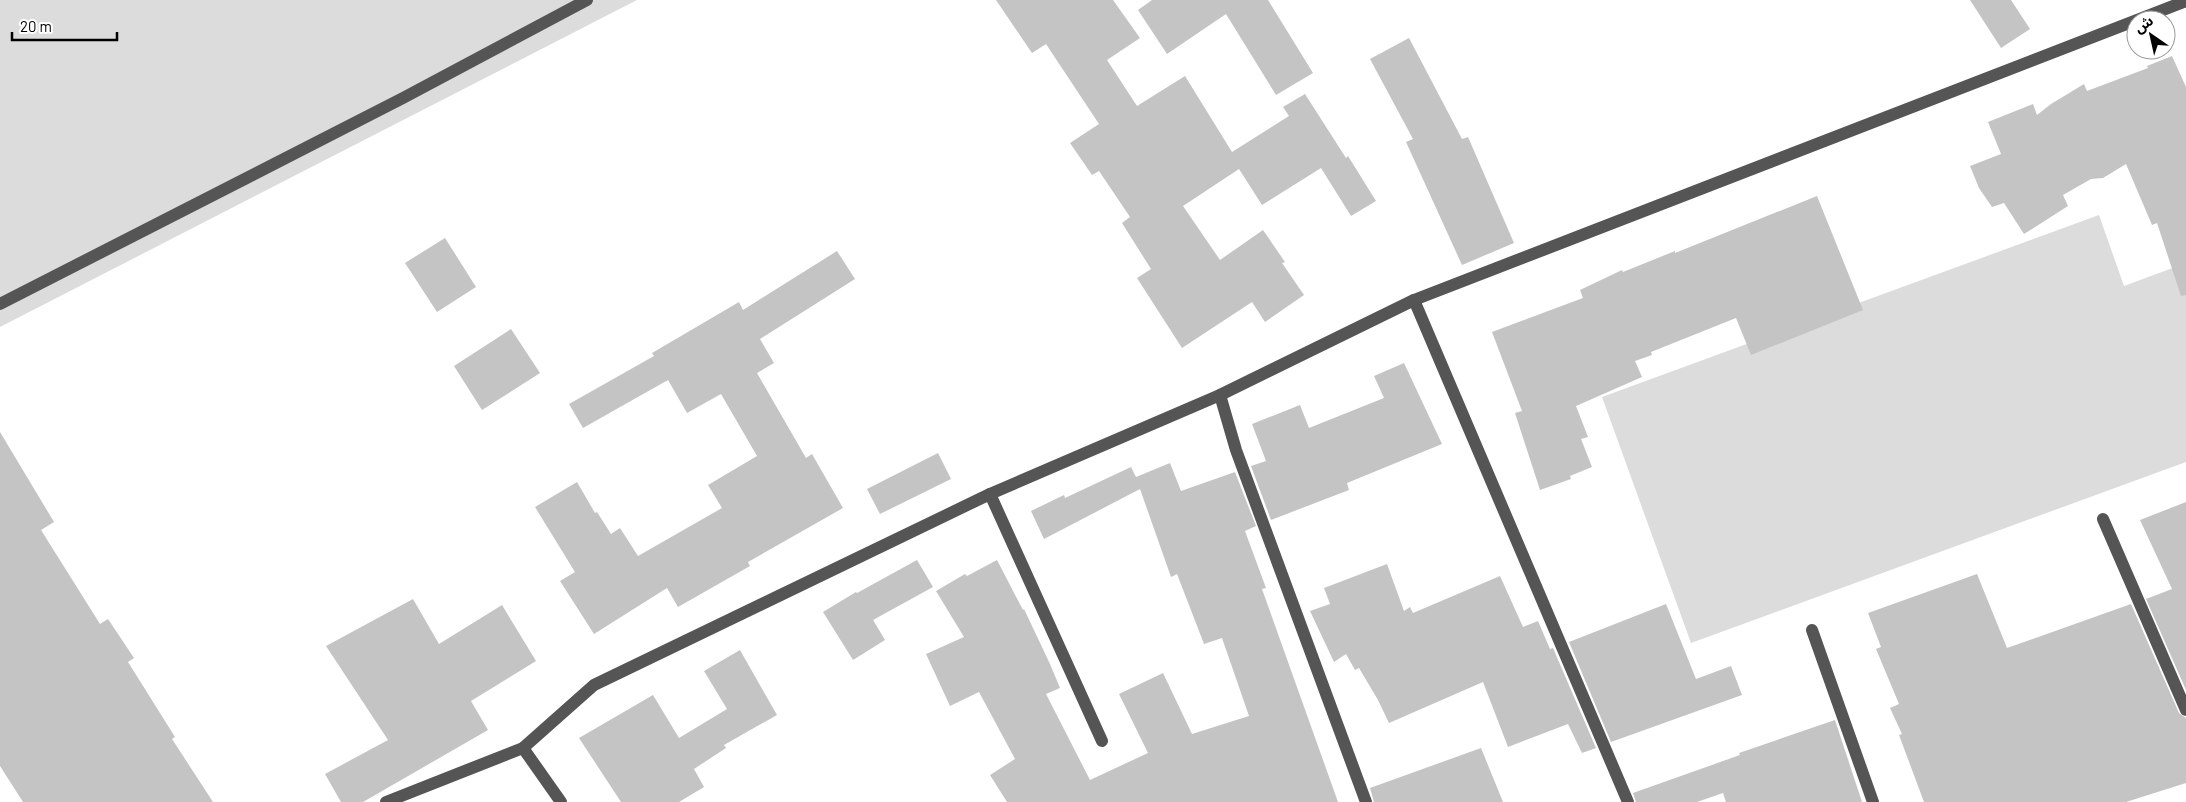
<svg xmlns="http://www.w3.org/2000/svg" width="2186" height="802" font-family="Barlow,'Noto Sans Arabic',sans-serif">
<rect width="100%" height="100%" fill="#fff"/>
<g fill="#dcdcdc">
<polygon points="0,0 637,0 0,327"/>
<polygon points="2099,215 2124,286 2186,263 2186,462 1691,643 1602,397"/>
</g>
<g fill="#c4c4c4">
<polygon points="996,0 1113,0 1140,38 1107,60 1137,106 1185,76 1232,152 1289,116 1283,107 1305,94 1346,158 1348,156 1376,201 1351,216 1321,168 1262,205 1239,169 1183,206 1220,260 1263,230 1285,262 1282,263 1304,295 1265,322 1252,302 1182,348 1137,278 1151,269 1122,223 1130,217 1099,171 1092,175 1070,143 1099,124 1046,44 1032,53"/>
<polygon points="1152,0 1268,0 1313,73 1276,95 1226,14 1167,54 1138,10"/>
<polygon points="1970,0 2011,0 2030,29 2001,48"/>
<polygon points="1409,38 1462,139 1468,137 1514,243 1462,265 1406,142 1413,139 1370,59"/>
<polygon points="2172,56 2186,87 2186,295 2181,296 2157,223 2152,225 2126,164 2103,178 2091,179 2063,195 2068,206 2024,234 2004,203 1992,207 1979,188 1970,166 2001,154 1988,122 2033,104 2037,115 2051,104 2084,84 2087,91 2148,68 2147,66"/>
<polygon points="1817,196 1863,310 1751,355 1736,318 1651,352 1652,355 1635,361 1642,377 1576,406 1588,437 1581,439 1592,467 1570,476 1571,479 1540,490 1515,413 1522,411 1492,332 1583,298 1580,290 1622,270 1623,272 1675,251 1675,253"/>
<polygon points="445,238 476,287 437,312 405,263"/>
<polygon points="837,251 855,279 760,339 774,363 757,373 806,458 812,454 843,508 748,562 750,566 678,607 667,588 594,634 560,581 575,572 535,507 577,482 595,513 597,512 611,534 620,528 638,556 722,508 708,485 757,456 721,394 687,413 668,380 583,428 569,404 654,356 652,353 739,302 743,310"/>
<polygon points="511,329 540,373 482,410 454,366"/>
<polygon points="1404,363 1442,444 1347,483 1349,490 1271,520 1251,466 1266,461 1252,424 1300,405 1309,428 1384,398 1374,376"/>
<polygon points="0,432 54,522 41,530 100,624 108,619 134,658 128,662 175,737 172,739 213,802 23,802 0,766"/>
<polygon points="938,453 951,479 880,514 867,489"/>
<polygon points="1170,463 1181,491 1235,472 1256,526 1245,531 1266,588 1262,589 1338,802 1007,802 990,775 1015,759 979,692 950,706 926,654 964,637 936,591 965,574 967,576 997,560 1023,610 1024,609 1050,664 1060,688 1046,694 1090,780 1148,753 1119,694 1163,673 1192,734 1249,716 1222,638 1204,644 1177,574 1171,577 1140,489 1044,539 1031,511 1064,495 1065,498 1131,467 1136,477"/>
<polygon points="2186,502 2186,690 2146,599 2172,589 2140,520"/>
<polygon points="917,560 933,587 873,620 885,640 853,660 823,612 856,592 857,593"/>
<polygon points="1387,564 1404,611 1410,607 1413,613 1500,576 1523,627 1538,621 1550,649 1553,648 1596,748 1582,753 1568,724 1508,747 1483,682 1389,723 1378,700 1359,668 1355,670 1346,654 1334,662 1310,611 1330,604 1324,588"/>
<polygon points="1977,574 2007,648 2131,604 2179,713 2186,718 2186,783 2126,802 1924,802 1899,735 1902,734 1890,708 1899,704 1876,649 1881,647 1868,613"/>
<polygon points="413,599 439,644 502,605 536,661 471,701 488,730 363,802 341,802 325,774 388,740 326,646"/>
<polygon points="1666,604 1696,679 1731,666 1742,695 1611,742 1569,642"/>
<polygon points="740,650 777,715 724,745 726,748 694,769 704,787 679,802 621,802 579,738 653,695 679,738 727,709 704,671"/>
<polygon points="1835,720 1862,802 1726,802 1723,793 1697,802 1636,802 1633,793 1740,755 1739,753"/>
<polygon points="1481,748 1503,802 1374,802 1370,788"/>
</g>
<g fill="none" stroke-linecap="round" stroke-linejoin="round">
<g stroke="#555" stroke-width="12">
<polyline points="1414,300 1628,802"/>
<polyline points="0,304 403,98 587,0"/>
<polyline points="1220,395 1236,450 1366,802"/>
<polyline points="990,494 1102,741"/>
<polyline points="2103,519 2186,710"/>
<polyline points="1812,630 1873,802"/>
<polyline points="523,748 561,802"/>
<polyline points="386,802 523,748 594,685 990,494 1220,395 1414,300 2186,1"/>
</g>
</g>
<g transform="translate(2151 35) rotate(326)"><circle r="24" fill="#ffffff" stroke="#999999"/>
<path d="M0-4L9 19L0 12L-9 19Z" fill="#000000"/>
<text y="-8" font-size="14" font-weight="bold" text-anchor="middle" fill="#000000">ش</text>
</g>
<path d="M12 32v8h105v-8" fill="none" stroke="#000000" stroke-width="2.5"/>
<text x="20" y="32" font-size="15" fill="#000000" stroke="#ffffff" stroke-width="4" paint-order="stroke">20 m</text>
</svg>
